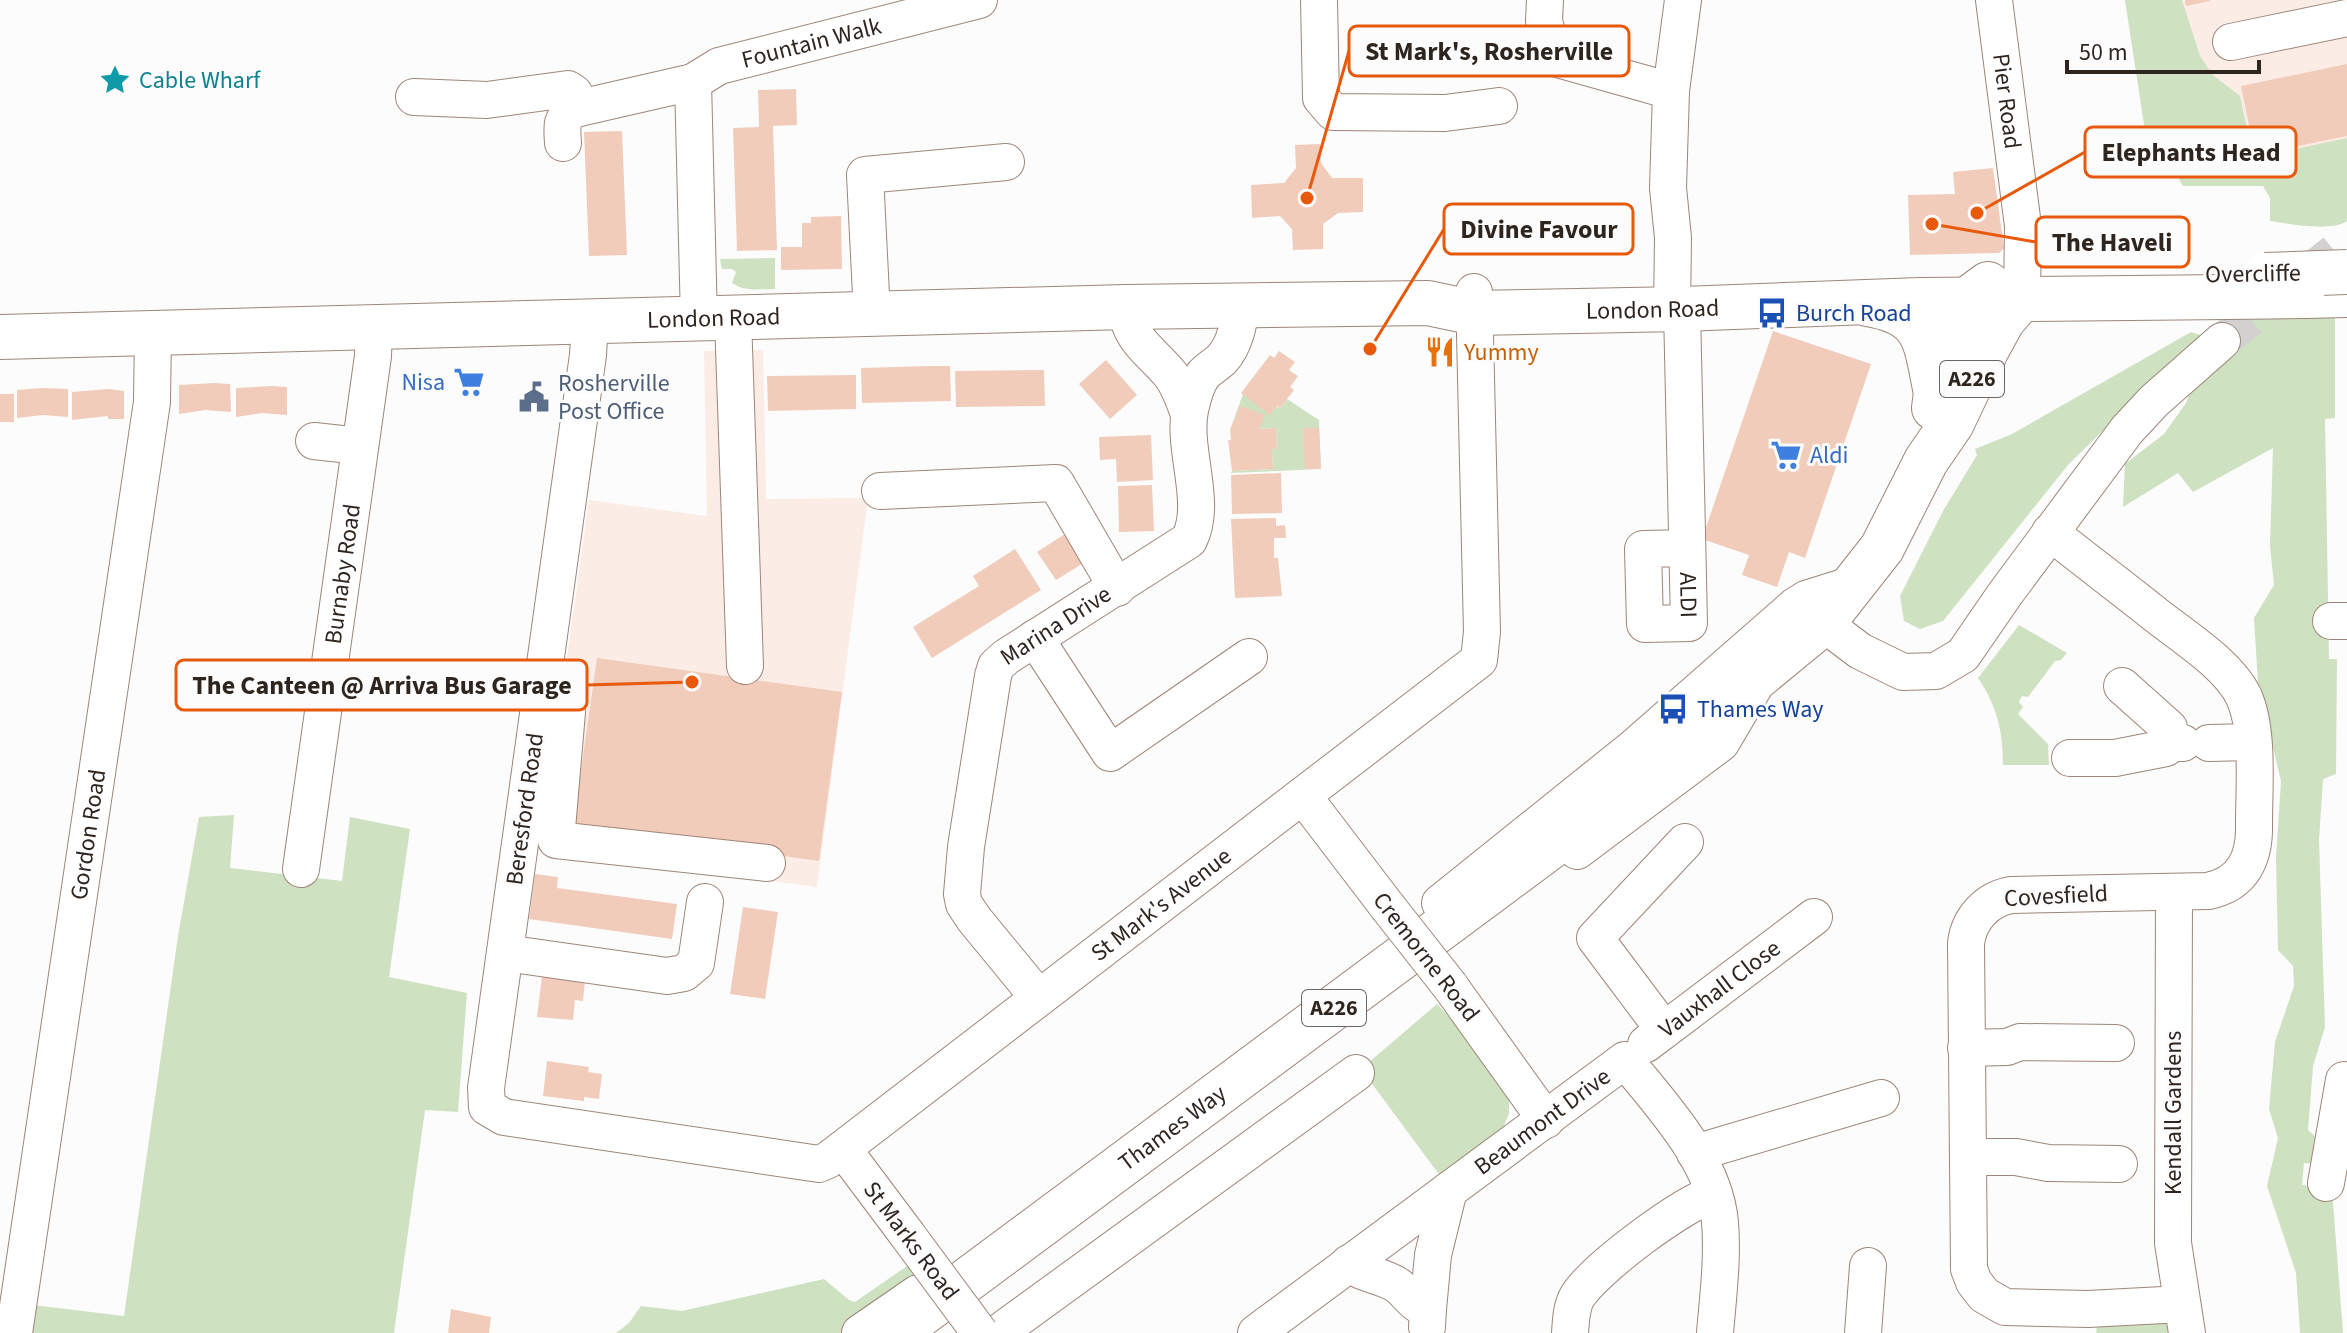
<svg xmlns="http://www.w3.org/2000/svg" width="2347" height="1333" font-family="'Source Sans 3',sans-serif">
<rect width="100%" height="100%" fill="#fcfcfc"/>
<g fill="#fbede6">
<polygon points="2150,0 2347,0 2347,199 2315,179 2179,179"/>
<polygon points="763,350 766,499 868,498 817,887 540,851 589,500 707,516 704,351"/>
</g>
<g fill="#cee1c1">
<path d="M2125 0H2182L2200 56 2213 75 2240 96 2253 158 2347 138V221C2332 232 2289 224 2270 221V198L2263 186H2183L2179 179 2174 148 2148 151Z"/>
<path d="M775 258V289C759 289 745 292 732 283L736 272 732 269H722L720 259Z"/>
<polygon points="2335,310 2335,418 2325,419 2329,659 2337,659 2336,774 2323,779 2319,840 2325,1027 2313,1066 2308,1130 2321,1142 2320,1164 2304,1163 2302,1185 2332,1190 2343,1333 2300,1333 2296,1273 2267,1186 2278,1138 2269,1109 2275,1042 2294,986 2293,966 2278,950 2276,857 2281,781 2258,684 2254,618 2274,585 2270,546 2273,448 2193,492 2178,473 2123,507 2125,464 2164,434 2186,403 2201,360 2251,318"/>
<polygon points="2191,332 2210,338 2133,401 2068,465 1943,621 1920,629 1904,621 1900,596 1943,511 1977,455 1975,449 2012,434"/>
<polygon points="1243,394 1280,408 1287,399 1319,420 1321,469 1231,473 1232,471 1273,469 1272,449 1277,448 1276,428 1230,430"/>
<path d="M2019 625 2067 653 2061 660 2055 661 2028 697 2022 696 2019 702 2023 707 2018 714 2048 744 2049 765H2003C2003 731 1997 706 1978 678Z"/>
<polygon points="234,815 230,868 342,881 350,817 410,829 389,977 467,993 458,1112 425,1110 394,1333 29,1333 33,1305 124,1316 178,936 199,817"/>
<polygon points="1437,1004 1459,1028 1509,1098 1509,1114 1502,1130 1441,1177 1361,1069"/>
<polygon points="910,1264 920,1286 840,1333 616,1333 629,1323 641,1306 682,1311 824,1279 849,1300 855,1302"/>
<polygon points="2166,1321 2168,1333 2096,1333 2097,1326"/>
</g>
<g fill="#f1ccba">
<polygon points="2185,0 2210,0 2210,1 2186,6"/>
<polygon points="2347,64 2347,136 2255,155 2241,86"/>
<polygon points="796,89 797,125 773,126 777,250 737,251 733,128 759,127 758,90"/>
<polygon points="622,131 627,255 589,256 584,132"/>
<polygon points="1320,144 1321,163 1332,178 1363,178 1363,212 1338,213 1323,224 1323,249 1293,250 1292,229 1280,216 1252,218 1251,185 1284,183 1296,168 1295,145"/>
<polygon points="1993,168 2004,248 1999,253 1910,255 1908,195 1955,194 1953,172"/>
<polygon points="841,216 842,269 781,270 781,247 802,247 802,223 811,223 811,217"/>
<polygon points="1773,331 1871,364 1805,558 1789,552 1777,587 1742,575 1749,555 1702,539"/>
<polygon points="1279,351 1295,362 1289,370 1298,376 1290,387 1294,390 1280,408 1277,406 1270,415 1241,393 1270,355 1274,358"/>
<polygon points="1106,360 1137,395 1110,419 1079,384"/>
<polygon points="928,366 950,366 951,401 862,403 861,368"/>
<polygon points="1044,370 1045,406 956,407 955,371"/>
<polygon points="856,375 856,409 768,411 767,376"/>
<polygon points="215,383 230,384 231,412 205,410 179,414 179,385"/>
<polygon points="272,386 287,387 287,415 262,413 236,417 236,388"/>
<polygon points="42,388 68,389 68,417 43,415 17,418 17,390"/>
<polygon points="109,389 124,391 124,419 108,419 108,416 72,420 72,392"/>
<rect x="0" y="394" width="14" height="28"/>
<polygon points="1240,406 1265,415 1259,429 1276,428 1277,448 1272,449 1273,469 1232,471 1228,440 1231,440 1230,430"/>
<polygon points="1303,428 1319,428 1321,469 1305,469"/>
<polygon points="1151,435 1153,480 1117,482 1116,459 1100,460 1099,437"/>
<polygon points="1281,473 1282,513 1232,514 1231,475"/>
<polygon points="1152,485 1154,531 1119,532 1118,486"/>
<polygon points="1276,518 1276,526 1285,525 1286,538 1274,538 1274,558 1278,558 1282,596 1235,598 1231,519"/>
<polygon points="1071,530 1090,559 1056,580 1037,552"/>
<polygon points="1015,549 1041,590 932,658 913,627 979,586 973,576"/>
<polygon points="597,658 842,692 819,861 573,827"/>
<polygon points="535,874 558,877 557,888 677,904 672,939 529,919"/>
<polygon points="743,907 778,912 765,999 730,994"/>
<polygon points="542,976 585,981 583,1001 575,1000 573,1020 537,1017"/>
<polygon points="547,1061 589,1067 588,1072 602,1074 599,1099 584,1097 584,1101 543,1096"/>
<polygon points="451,1309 491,1317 489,1333 448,1333"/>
</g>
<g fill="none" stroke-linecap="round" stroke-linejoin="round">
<polyline stroke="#d3d1d0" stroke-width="36" stroke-dasharray="36 18" stroke-linecap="butt" points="2222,341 2347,242"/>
<g stroke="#9e8578" stroke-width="38">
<g id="minor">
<polyline points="1319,0 1321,98 1333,112 1445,113 1499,106"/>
<polyline points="1545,0 1544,21 1554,58 1671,91"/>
<path id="s1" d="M1994 0 2023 226 2022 298"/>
<polyline points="2231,42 2347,18"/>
<polyline points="693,82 699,320"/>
<polyline points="414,97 487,100 568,89 574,93 579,108"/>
<path id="s2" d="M563 143C562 127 560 117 575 109L693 82 719 66 979 0"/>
<path d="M1126 307C1129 340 1151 351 1170 374 1179 385 1184 401 1189 414"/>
<polyline points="1672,309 1673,238 1668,188 1671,91 1683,0"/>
<path id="s3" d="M1682 309 1689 623 1645 624 1643 549 1687 548"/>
<polyline points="872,315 865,175 1006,162"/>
<polyline points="733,319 745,666"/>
<path id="s4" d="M590 322 588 355 486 1088 487 1107 504 1117 819 1164 828 1160 1479 660 1482 632 1474 292"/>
<polyline points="314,441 360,446"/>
<polyline points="880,491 1056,483 1117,588"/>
<path d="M2050 532C2085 560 2121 587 2156 615 2184 637 2229 665 2244 697 2259 731 2254 787 2254 824 2255 858 2243 884 2208 891L2011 895C1987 899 1969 919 1966 943L1969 1269 1974 1282 1984 1295 2005 1307 2088 1309 2182 1304"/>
<polyline points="2331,621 2347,621"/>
<polyline points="1823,623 1860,651 1903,672 1936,671 1963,655 2005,594 2127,430 2154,401 2222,341"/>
<polyline points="1035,638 1110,753 1249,657"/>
<polyline points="2122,686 2169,728 2170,742"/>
<polyline points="567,712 556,840 767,863"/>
<polyline points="2209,743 2252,742"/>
<polyline points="2070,758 2115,758 2166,748 2170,742 2183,743"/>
<polyline points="1303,796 1387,906"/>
<polyline points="1577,851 1721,743 1754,687"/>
<path id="s5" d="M301 869 373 356 374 328"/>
<polyline points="2174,892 2173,1243 2187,1333"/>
<polyline points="1440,903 1633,748 1795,606 1806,599 1854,584"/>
<polyline points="505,953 667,976 684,973 696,963 705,902"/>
<polyline points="1450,986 1546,1120"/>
<path id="s6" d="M1038 997 974 919 964 904 962 894 966 847 993 676 996 666 1006 657 1189 540C1208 503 1182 450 1190 410 1193 398 1195 386 1203 375 1208 369 1216 365 1222 359 1234 346 1240 323 1240 306"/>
<polyline points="1664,1030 1595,938 1685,842"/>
<path id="s7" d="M1646 1044 1814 917"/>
<polyline points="1966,1048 2007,1047 2020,1042 2116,1043"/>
<polyline points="843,1149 906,1233"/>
<polyline points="1695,1153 1881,1098"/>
<polyline points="1968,1157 2016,1157 2048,1163 2119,1164"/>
<polyline points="2326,1183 2344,1080"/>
<path d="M1349 1263C1362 1275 1382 1275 1397 1285 1408 1293 1414 1306 1428 1309L1427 1327"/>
<polyline points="1428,1309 1433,1255 1449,1190"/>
<path id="s8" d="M14 1333 152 402 153 333"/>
<polyline points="860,1333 918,1293"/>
<polyline points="998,1333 1356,1073"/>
<path id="s9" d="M1256 1333 1625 1060C1663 1107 1714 1160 1720 1222 1723 1259 1718 1297 1715 1333"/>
<path d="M1570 1333C1571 1321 1571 1308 1577 1297 1594 1269 1683 1203 1714 1194"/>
<polyline points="1863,1333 1868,1266"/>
</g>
</g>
<g stroke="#9e8578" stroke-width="46">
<g id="major">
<polyline points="2305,296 2347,295"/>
<path d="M1868 304C1928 314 1925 342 1936 393"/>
<path id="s10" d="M0 337 1126 307 1428 303 1475 313 1682 309 1920 300 2228 297"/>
<polyline points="1934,408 1936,393 1968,299 1988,284"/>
<path id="s11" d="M896 1333 1561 839 1823 623 1882 548 1926 461 1952 423 1986 351 2003 320 2022 298"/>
</g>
</g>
<use href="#minor" stroke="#fff" stroke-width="36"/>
<use href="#major" stroke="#fff" stroke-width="44"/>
<g stroke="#9e8578" stroke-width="38" stroke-linecap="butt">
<g id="minor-bridge">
<polyline points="1387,906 1450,986"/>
<polyline points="906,1233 980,1333"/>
</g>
</g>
<g stroke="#9e8578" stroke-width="46" stroke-linecap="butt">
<g id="major-bridge">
<polyline points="2265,275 2347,272"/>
<polyline points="2228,297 2302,296"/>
</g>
</g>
<use href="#minor-bridge" stroke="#fff" stroke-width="36"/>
<use href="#major-bridge" stroke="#fff" stroke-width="44"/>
</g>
<defs>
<g id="sight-bare" transform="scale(2.4)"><path d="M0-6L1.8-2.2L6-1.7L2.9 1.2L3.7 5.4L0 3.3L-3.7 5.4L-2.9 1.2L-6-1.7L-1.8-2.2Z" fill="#0f9aa8" stroke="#fcfcfc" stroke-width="2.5" paint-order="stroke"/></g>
<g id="bus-bare" transform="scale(2.4)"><path d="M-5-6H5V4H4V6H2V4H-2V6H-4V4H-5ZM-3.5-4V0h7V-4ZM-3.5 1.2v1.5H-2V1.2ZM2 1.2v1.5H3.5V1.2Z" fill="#1a4fb4" stroke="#fcfcfc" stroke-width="2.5" paint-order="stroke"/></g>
<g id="restaurant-bare" transform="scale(2.4)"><path d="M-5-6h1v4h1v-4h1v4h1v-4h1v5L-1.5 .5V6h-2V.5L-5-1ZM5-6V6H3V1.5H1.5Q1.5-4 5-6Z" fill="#e8710a" stroke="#fcfcfc" stroke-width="2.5" paint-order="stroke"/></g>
<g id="supermarket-bare" transform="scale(2.4)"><path d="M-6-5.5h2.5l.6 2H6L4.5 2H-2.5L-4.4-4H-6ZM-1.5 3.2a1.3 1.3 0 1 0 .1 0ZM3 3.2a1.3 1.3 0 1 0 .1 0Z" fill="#3f7fe0" stroke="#fcfcfc" stroke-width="2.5" paint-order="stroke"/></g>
<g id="civic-bare" transform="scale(2.4)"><path d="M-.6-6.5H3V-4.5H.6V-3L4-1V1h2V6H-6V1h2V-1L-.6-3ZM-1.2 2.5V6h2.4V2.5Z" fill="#5c6f8a" stroke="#fcfcfc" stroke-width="2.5" paint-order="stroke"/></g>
</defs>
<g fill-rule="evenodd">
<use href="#sight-bare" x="115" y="80"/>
<use href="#bus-bare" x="1772" y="313"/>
<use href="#restaurant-bare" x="1440" y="352"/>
<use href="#supermarket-bare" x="469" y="382"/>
<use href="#civic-bare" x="534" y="397"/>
<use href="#supermarket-bare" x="1786" y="455"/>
<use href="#bus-bare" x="1673" y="709"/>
</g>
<g text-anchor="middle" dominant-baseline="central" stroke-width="6" stroke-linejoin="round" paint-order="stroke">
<g fill="#fcfcfc" stroke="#6c6661" stroke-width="2">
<rect x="1940" y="361" width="64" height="36" rx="6"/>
<rect x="1302" y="990" width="64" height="36" rx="6"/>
</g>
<g font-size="22" font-weight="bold" fill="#2f251f">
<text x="1972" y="379">A226</text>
<text x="1334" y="1008">A226</text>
</g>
<g font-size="24" fill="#2f251f" stroke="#fcfcfc">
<text stroke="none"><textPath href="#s2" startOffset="286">Fountain Walk</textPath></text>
<text stroke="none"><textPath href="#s1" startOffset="102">Pier Road</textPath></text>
<text transform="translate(2253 274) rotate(-1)">Overcliffe</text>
<text stroke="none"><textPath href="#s10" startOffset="1654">London Road</textPath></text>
<text stroke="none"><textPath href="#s10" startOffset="714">London Road</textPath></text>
<text stroke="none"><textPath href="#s5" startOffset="298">Burnaby Road</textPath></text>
<text stroke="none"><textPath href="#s3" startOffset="286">ALDI</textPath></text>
<text stroke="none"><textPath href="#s6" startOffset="432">Marina Drive</textPath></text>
<text transform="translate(525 809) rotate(-82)">Beresford Road</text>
<text stroke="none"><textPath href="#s8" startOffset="504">Gordon Road</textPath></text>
<text transform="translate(2056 896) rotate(-3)">Covesfield</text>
<text stroke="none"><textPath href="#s4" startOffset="1560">St Mark's Avenue</textPath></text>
<text transform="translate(1426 957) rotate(52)">Cremorne Road</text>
<text stroke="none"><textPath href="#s7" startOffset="92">Vauxhall Close</textPath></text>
<text transform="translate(2173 1113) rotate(-90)">Kendall Gardens</text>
<text stroke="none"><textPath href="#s9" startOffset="356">Beaumont Drive</textPath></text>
<text stroke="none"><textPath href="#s11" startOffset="344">Thames Way</textPath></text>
<text transform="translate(911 1241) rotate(53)">St Marks Road</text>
</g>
<g font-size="24" fill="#0d838f" stroke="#fcfcfc" text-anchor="start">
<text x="139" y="80">Cable Wharf</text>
</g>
<g font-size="24" fill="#164399" stroke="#fcfcfc" text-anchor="start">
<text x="1796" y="313">Burch Road</text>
<text x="1697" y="709">Thames Way</text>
</g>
<g font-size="24" fill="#c56008" stroke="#fcfcfc" text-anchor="start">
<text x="1464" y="352">Yummy</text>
</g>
<g font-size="24" fill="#366cbe" stroke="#fcfcfc" text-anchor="end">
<text x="445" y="382">Nisa</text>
<text x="1810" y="455" text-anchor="start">Aldi</text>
</g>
<g font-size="24" fill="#4e5e75" stroke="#fcfcfc" text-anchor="start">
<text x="558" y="383">Rosherville<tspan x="558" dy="28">Post Office</tspan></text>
</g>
</g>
<path fill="none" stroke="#e8590c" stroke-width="3" d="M1307 198L1349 51M1977 213L2085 152M1370 349L1444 229M1932 224L2036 242M692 682L587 685"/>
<g fill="#e8590c" stroke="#fcfcfc" stroke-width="3">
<circle cx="1307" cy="198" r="8"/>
<circle cx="1977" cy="213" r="8"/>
<circle cx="1370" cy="349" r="8"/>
<circle cx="1932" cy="224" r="8"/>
<circle cx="692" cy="682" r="8"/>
</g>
<g fill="#fcfcfc" stroke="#e8590c" stroke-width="3">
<rect x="1349" y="26" width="280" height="50" rx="8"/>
<rect x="2085" y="127" width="211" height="50" rx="8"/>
<rect x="1444" y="204" width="189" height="50" rx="8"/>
<rect x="2036" y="217" width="153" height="50" rx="8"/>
<rect x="176" y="660" width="411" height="50" rx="8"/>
</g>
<g font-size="26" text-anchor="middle" font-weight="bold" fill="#2f251f">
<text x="1489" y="60">St Mark's, Rosherville</text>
<text x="2191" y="161">Elephants Head</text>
<text x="1539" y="238">Divine Favour</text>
<text x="2112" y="251">The Haveli</text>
<text x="382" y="694">The Canteen @ Arriva Bus Garage</text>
</g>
<path d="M2067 60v12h192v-12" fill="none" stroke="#2f251f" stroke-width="4"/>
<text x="2079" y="60" font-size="24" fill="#2f251f" stroke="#fcfcfc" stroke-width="6" paint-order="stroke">50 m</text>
</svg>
